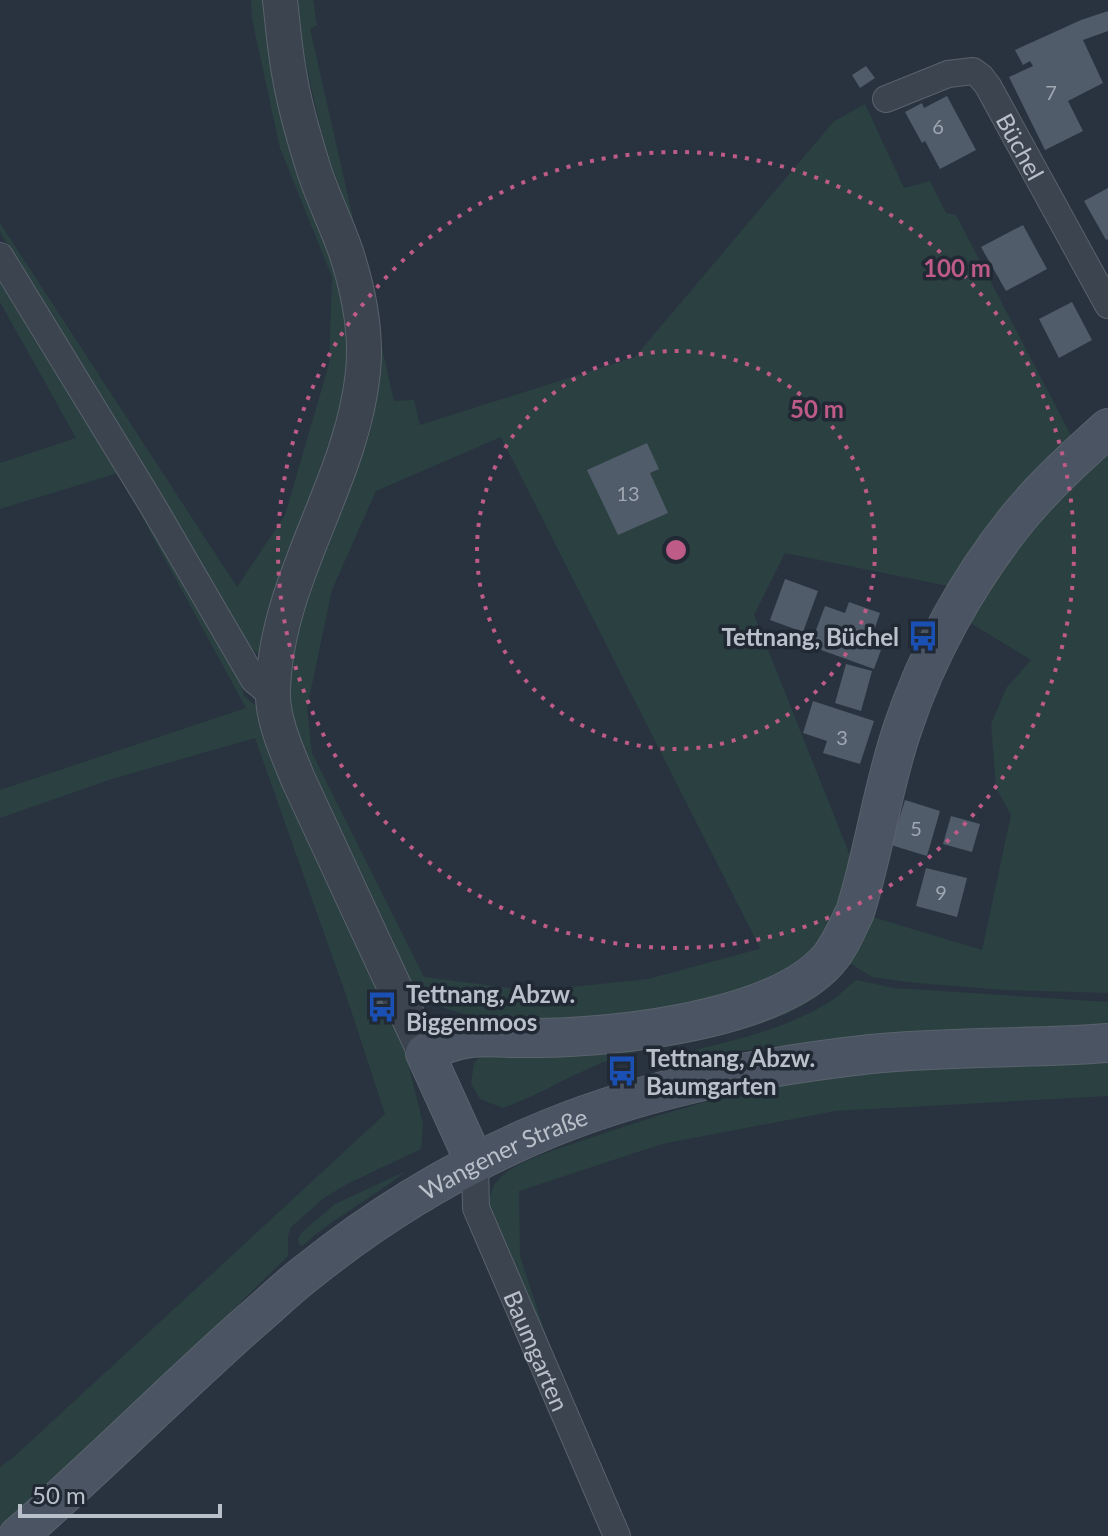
<svg xmlns="http://www.w3.org/2000/svg" width="1108" height="1536" font-family="Lato,sans-serif">
<rect width="100%" height="100%" fill="#28333f"/>
<g fill="#2b4041" fill-rule="evenodd">
<polygon points="251,0 266,0 346,305 349,357 343,394 333,432 278,582 260,655 250,648 0,232 0,223 237,587 285,515 329,364 332,277 280,148 252,19"/>
<polygon points="298,0 313,0 317,25 310,29 358,240 325,148 302,46"/>
<path d="M865 104 904 188 930 181 946 213 956 215 1074 441 953 587 785 553 754 615 855 868 821 947 774 979 684 1009 585 1021 487 1020 446 1009 424 998 408 982 301 763 286 700 289 649 377 326 394 401 414 400 420 425 635 357 834 121ZM501 437 760 948 759 949 648 979 533 991 424 977 312 753 307 708 332 590 376 491Z"/>
<polygon points="0,266 239,675 244,696 261,710 396,1027 406,1054 423,1124 421,1149 347,1184 324,1198 291,1227 288,1236 288,1256 95,1444 0,1529 0,1467 16,1455 385,1114 347,998 255,738 112,779 0,818 0,790 246,708 118,473 0,509 0,463 76,438 0,302"/>
<polygon points="1108,444 1108,993 1003,990 907,982 872,977 848,962 866,915 982,950 1011,815 996,788 991,724 1007,687 1031,660 964,619 1012,547"/>
<path d="M836 973 838 979C831 985 823 993 815 998 790 1015 758 1025 729 1033 692 1043 652 1045 615 1058 576 1071 541 1095 503 1108L480 1099 471 1084 474 1063 486 1051Z"/>
<path d="M856 980 894 988 1108 1002V1026C1013 1030 919 1034 824 1041 781 1045 739 1054 695 1053V1050C741 1039 785 1028 826 1004 837 998 846 988 856 980Z"/>
<path d="M1108 1057V1096L835 1111 662 1144 519 1191 520 1256 566 1397 489 1209C489 1199 491 1189 497 1181 511 1162 567 1146 590 1138 661 1114 731 1092 806 1079 905 1062 1008 1063 1108 1057Z"/>
<path d="M406 1171C373 1198 334 1217 302 1246L299 1244 298 1239 301 1233 335 1204Z"/>
</g>
<g fill="#515c6a">
<polygon points="1108,11 1108,31 1083,40 1103,83 1068,101 1083,131 1045,150 1009,77 1033,66 1030,61 1023,65 1015,50 1081,20"/>
<polygon points="866,66 875,78 860,88 852,75"/>
<polygon points="947,96 976,150 940,169 925,141 922,143 905,112 922,103 924,108"/>
<polygon points="1108,188 1108,239 1106,240 1084,201"/>
<polygon points="1023,225 1047,269 1006,291 981,247"/>
<polygon points="1072,302 1092,340 1059,358 1039,319"/>
<polygon points="647,443 659,469 650,473 668,513 618,535 587,470"/>
<polygon points="785,579 818,591 803,632 770,620"/>
<polygon points="849,602 880,613 869,645 881,650 874,669 810,646 825,606 845,613"/>
<polygon points="846,664 872,671 861,711 835,703"/>
<polygon points="813,701 874,721 860,764 823,753 827,741 803,733"/>
<polygon points="905,800 940,811 927,856 891,845"/>
<polygon points="951,816 980,824 972,852 943,844"/>
<polygon points="926,868 967,878 957,917 916,906"/>
<polygon points="384,999 389,1011 380,1014 375,1002"/>
</g>
<g fill="none" stroke-linecap="round" stroke-linejoin="round">
<g stroke="#5a626d" stroke-width="28">
<g id="minor">
<path id="s1" d="M886 99 948 74 973 71 981 77 988 86 1108 305"/>
<polyline points="0,256 151,503 254,680 272,695"/>
<path id="s2" d="M475 1163 476 1208 617 1536"/>
</g>
</g>
<g stroke="#5a626d" stroke-width="36">
<path id="tertiary" d="M280 0C283 26 285 53 290 78 295 108 304 138 313 167 322 196 336 223 346 252 358 289 367 333 363 372 352 483 275 579 273 692 272 720 288 754 298 779L425 1053"/>
</g>
<g stroke="#5a626d" stroke-width="40">
<g id="secondary">
<path d="M475 1163 425 1053C437 1048 448 1042 460 1040 478 1035 496 1038 515 1038 533 1038 551 1038 570 1037 642 1033 778 1016 828 960 840 946 847 928 855 912 874 852 882 789 902 730 927 654 968 580 1018 518 1045 485 1077 456 1108 428"/>
<path id="s3" d="M18 1536C98 1466 173 1390 252 1320 271 1304 289 1286 309 1271 375 1218 450 1172 527 1138 635 1090 754 1067 871 1054 950 1046 1029 1049 1108 1043"/>
</g>
</g>
<use href="#minor" stroke="#3c444f" stroke-width="26"/>
<use href="#tertiary" stroke="#3c444f" stroke-width="34"/>
<use href="#secondary" stroke="#4a5462" stroke-width="38"/>
</g>
<g fill="none" stroke="#be5b87" stroke-width="4" stroke-dasharray="4 8">
<circle cx="676" cy="550" r="199"/>
<circle cx="676" cy="550" r="398"/>
</g>
<defs>
<g id="bus-bare" transform="scale(2.4)"><path d="M-5-6H5V4H4V6H2V4H-2V6H-4V4H-5ZM-3.5-4V0h7V-4ZM-3.5 1.2v1.5H-2V1.2ZM2 1.2v1.5H3.5V1.2Z" fill="#1a4fb4" stroke="#212935" stroke-width="2.5" paint-order="stroke"/></g>
</defs>
<g fill-rule="evenodd">
<use href="#bus-bare" x="923" y="636"/>
<use href="#bus-bare" x="382" y="1007"/>
<use href="#bus-bare" x="622" y="1071"/>
</g>
<g text-anchor="middle" dominant-baseline="central" stroke-width="7" stroke-linejoin="round" paint-order="stroke">
<g font-size="20" fill="#9fa7b2">
<text x="1051" y="92">7</text>
<text x="938" y="126">6</text>
<text x="628" y="493">13</text>
<text x="842" y="737">3</text>
<text x="916" y="828">5</text>
<text x="941" y="892">9</text>
</g>
<g font-size="24" fill="#b9c0ca" stroke="#212935">
<text stroke="none"><textPath href="#s1" startOffset="182">Büchel</textPath></text>
<text stroke="none"><textPath href="#s3" startOffset="622">Wangener Straße</textPath></text>
<text stroke="none"><textPath href="#s2" startOffset="200">Baumgarten</textPath></text>
</g>
<g font-size="24" font-weight="bold" fill="#b9c0ca" stroke="#212935" text-anchor="start">
<text x="899" y="636" text-anchor="end">Tettnang, Büchel</text>
<text x="406" y="993">Tettnang, Abzw.<tspan x="406" dy="28">Biggenmoos</tspan></text>
<text x="646" y="1057">Tettnang, Abzw.<tspan x="646" dy="28">Baumgarten</tspan></text>
</g>
</g>
<circle cx="676" cy="550" r="12" fill="#be5b87" stroke="#212935" stroke-width="4"/>
<g font-size="24" text-anchor="middle" font-weight="bold" fill="#be5b87" stroke="#212935" stroke-width="7" stroke-linejoin="round" paint-order="stroke">
<text x="957" y="277">100 m</text>
<text x="817" y="418">50 m</text>
</g>
<path d="M20 1504v12h200v-12" fill="none" stroke="#b9c0ca" stroke-width="4"/>
<text x="32" y="1504" font-size="24" fill="#b9c0ca" stroke="#212935" stroke-width="6" paint-order="stroke">50 m</text>
</svg>
